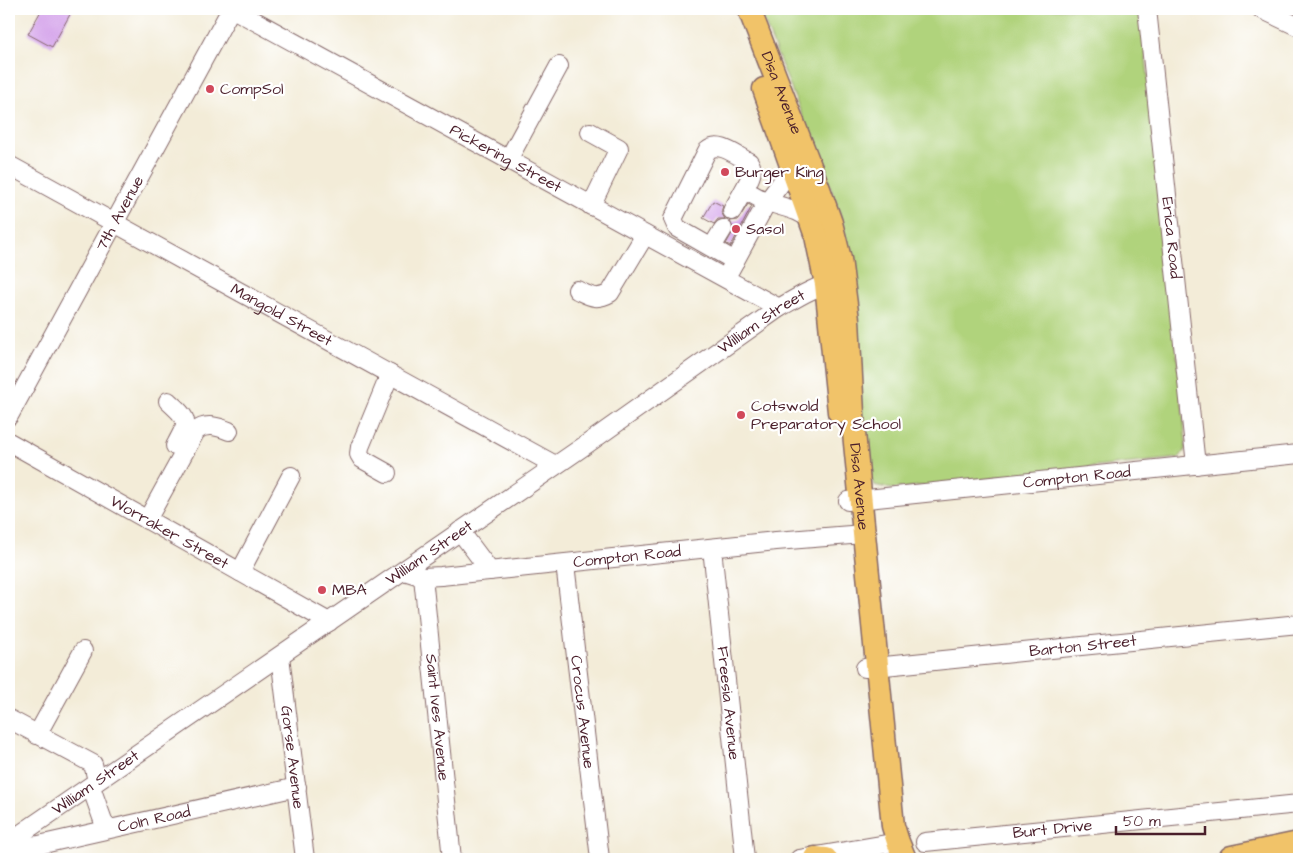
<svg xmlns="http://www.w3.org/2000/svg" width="1308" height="868" viewBox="0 0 1308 868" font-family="'Architects Daughter',sans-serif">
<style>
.green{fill:#b0d37c;stroke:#7d7954}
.building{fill:#d5a5eb}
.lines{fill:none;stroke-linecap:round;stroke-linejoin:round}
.minor-casing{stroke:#856768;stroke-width:20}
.major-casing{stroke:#856768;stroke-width:25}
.highway-casing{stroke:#856768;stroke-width:29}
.minor{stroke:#fff;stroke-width:18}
.major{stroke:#f1c369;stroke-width:22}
.highway{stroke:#f1c369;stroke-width:26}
.poi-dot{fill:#d1495b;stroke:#fff;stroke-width:2}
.labels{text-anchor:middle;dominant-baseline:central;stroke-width:4.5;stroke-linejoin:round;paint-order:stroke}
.poi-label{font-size:16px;fill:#4a1f2b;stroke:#fff;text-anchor:start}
.street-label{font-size:16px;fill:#4a1f2b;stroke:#fff}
</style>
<rect width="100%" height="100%" fill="#fff"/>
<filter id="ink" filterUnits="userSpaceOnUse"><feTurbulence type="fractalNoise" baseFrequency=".02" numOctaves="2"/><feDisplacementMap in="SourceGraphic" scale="10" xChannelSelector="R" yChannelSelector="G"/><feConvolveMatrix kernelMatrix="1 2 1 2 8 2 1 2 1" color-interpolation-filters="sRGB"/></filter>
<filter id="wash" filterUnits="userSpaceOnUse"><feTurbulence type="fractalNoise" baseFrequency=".0096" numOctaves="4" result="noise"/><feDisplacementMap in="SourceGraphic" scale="20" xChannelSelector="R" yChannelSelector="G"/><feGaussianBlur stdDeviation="1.12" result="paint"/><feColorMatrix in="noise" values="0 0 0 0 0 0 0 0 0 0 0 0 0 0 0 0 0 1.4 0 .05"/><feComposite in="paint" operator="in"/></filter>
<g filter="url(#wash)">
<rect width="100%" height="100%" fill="#f3ecd8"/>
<polygon class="green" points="759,9 1141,9 1186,443 1185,450 1179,458 892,489 874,485 866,470 850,254 841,217 828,180"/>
<g id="blocks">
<g class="building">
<polygon points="42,9 73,9 52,47 28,34"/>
<polygon points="713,201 723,206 721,212 725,219 718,219 714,224 703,218"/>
<polygon points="748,204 752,206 731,246 726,244 734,230 730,221 738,220"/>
</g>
</g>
</g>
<g filter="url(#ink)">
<use href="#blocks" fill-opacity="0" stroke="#856768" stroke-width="1"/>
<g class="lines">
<g class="minor-casing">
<g id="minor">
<path id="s1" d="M233,9L779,308"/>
<path id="s2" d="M1147,9L1196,465"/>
<polyline points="1261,9 1299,27"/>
<polyline points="590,132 619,148 591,206"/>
<polyline points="508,160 559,66"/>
<path id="s3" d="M9,165L555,465"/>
<polyline points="732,211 744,190"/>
<polyline points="712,247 723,229"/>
<path d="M735,261L677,228L673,219L707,151C719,140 737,156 749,162C756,172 748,181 744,190C751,193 758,198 766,201C781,208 798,208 810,220"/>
<polyline points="730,270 767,202 781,183 791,165"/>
<path d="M577,290C590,296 596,301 610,293L645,235"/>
<path d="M168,401C190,421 189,420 175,446"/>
<path id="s4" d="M9,416L231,9"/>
<path id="s5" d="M9,442L329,622"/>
<polyline points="387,473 362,459 359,454 360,447 390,374"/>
<path id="s6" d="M848,501L1299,454"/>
<path d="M147,520L196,431C206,422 219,427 229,431"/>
<polyline points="460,531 490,571"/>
<path id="s7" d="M712,548L745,859"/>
<path id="s8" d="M565,564L600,859"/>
<path id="s9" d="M404,571L423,577L441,576L776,541L863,534"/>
<polyline points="240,572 291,476"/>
<path id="s10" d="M423,577L452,859"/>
<path id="s11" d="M280,656L305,859"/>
<path id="s12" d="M865,668L1299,624"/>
<polyline points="9,719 93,764 97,781"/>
<polyline points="37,735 83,651"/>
<polyline points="91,787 106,829"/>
<path id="s13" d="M9,842L587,444L779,308C798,297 816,285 838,282"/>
<path id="s14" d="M925,842L1299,804"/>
<path id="s15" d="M9,847L39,845L297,787"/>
<polyline points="799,859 898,842"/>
</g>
</g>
<g class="major-casing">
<g id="major">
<path id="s16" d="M749,9L819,189L831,223L840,259L848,320L854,433L893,826L898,842L905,859"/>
<polyline points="764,89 816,236 826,284 839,412"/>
<polyline points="815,858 826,859"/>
</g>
</g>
<g class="highway-casing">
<polyline id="highway" points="1232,859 1299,845"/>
</g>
<use href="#minor" class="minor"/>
<use href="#major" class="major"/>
<use href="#highway" class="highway"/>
</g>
</g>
<g class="poi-dot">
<circle cx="210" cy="89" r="5"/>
<circle cx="725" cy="172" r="5"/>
<circle cx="736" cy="229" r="5"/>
<circle cx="741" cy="415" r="5"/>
<circle cx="322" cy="590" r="5"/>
</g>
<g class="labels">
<g class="poi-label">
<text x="220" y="89">CompSol</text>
<text x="735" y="172">Burger King</text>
<text x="746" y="229">Sasol</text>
<text x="751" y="406">Cotswold<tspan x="751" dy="18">Preparatory School</tspan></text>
<text x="332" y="590">MBA</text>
</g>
<g class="street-label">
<text stroke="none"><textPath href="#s16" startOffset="90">Disa Avenue</textPath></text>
<text stroke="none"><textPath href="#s1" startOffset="311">Pickering Street</textPath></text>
<text stroke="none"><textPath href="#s4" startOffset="231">7th Avenue</textPath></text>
<text stroke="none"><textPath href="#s2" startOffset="230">Erica Road</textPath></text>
<text stroke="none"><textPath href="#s3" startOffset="311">Mangold Street</textPath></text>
<text stroke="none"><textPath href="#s13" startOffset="915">William Street</textPath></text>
<text stroke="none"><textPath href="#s6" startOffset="230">Compton Road</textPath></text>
<text stroke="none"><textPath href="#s16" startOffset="495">Disa Avenue</textPath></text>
<text stroke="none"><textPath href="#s5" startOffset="184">Worraker Street</textPath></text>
<text stroke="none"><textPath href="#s13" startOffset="510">William Street</textPath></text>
<text stroke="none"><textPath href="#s9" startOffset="225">Compton Road</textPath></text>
<text stroke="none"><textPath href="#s12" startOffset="219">Barton Street</textPath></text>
<text stroke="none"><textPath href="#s7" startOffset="156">Freesia Avenue</textPath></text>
<text stroke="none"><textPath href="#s8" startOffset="149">Crocus Avenue</textPath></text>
<text stroke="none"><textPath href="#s10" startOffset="141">Saint Ives Avenue</textPath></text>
<text stroke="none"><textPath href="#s11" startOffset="102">Gorse Avenue</textPath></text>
<text stroke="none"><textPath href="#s13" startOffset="105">William Street</textPath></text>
<text stroke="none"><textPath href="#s15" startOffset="148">Coln Road</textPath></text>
<text stroke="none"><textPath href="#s14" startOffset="128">Burt Drive</textPath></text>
</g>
</g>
<rect width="1308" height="868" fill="none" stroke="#fff" stroke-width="30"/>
<path d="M1116 826v8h89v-8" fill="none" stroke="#4a1f2b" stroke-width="2.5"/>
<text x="1123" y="826" font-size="15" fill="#4a1f2b" stroke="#ffffff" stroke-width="4" paint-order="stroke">50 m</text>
</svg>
